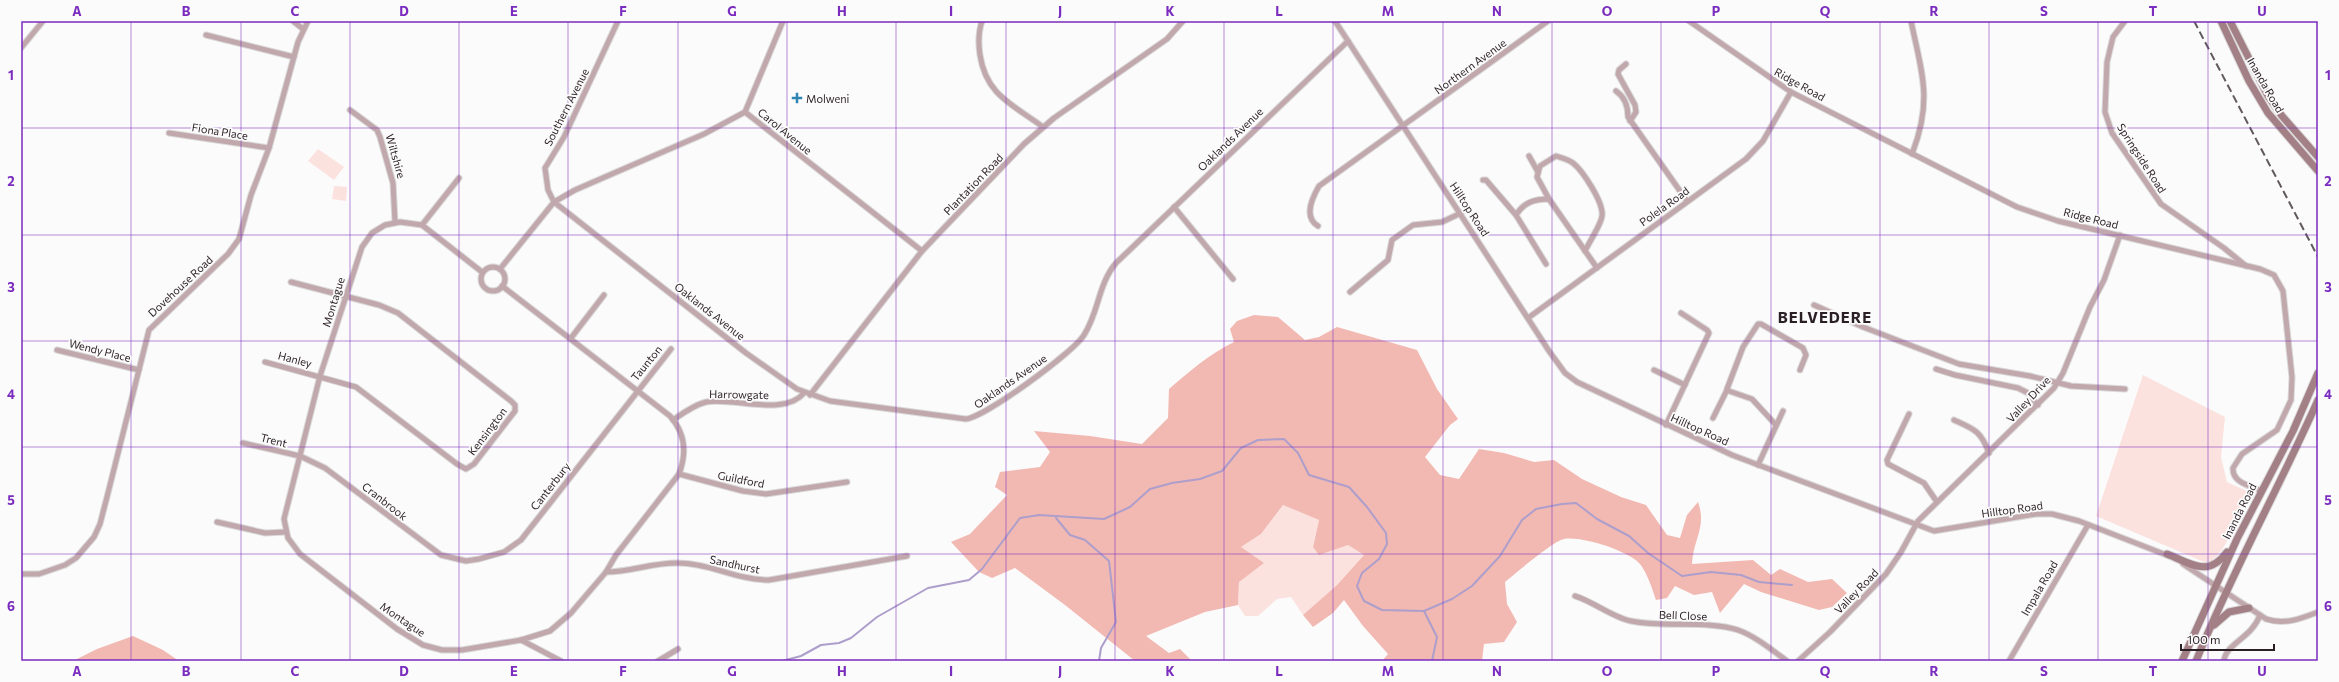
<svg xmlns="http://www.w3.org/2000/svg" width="2339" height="682" viewBox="0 0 2339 682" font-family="Commissioner,sans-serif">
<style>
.green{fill:#fbe2df}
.forest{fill:#f2b9b2}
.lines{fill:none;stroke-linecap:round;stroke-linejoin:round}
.stream{stroke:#ad9ecb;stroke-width:2}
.street-casing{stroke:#dad8d9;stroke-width:7}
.secondary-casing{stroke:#dad8d9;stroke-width:9}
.street{stroke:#c1a8ac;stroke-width:5}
.secondary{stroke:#a37f86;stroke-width:7}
.rail{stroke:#61595e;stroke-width:2;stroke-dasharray:8 4;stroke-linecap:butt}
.grid{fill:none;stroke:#7b2cbf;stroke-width:1;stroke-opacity:0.55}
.poi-dot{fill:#2e85b4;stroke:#fbfbfb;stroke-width:1.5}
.labels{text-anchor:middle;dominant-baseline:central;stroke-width:3.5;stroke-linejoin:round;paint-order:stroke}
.street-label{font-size:11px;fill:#2a1f25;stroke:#fbfbfb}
.poi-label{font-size:11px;fill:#2a1f25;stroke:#fbfbfb;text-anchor:start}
.district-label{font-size:15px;font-weight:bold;letter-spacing:1px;fill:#2a1f25;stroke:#fbfbfb}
.neatline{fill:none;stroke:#7b2cbf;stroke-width:1.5}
.grid-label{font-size:13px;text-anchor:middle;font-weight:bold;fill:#7b2cbf}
</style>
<rect width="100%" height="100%" fill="#fbfbfb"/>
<g class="green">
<polygon points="318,149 344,167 334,180 308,161"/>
<polygon points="334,186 347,187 346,201 332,199"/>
<path d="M2143,375L2225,417L2221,457L2227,482L2249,492C2236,513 2232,547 2210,561L2204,562L2096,516Z"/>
<polygon points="1283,505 1319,520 1313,546 1348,545 1364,555 1337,585 1303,615 1291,597 1277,599 1258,616 1245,616 1238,605 1241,547 1261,534"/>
</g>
<g class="forest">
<path d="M1254,315L1278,317L1305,340L1319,337L1337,327L1417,350L1437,389L1458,419L1450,425L1425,457L1440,475L1459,479L1479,449L1504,453L1534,462L1554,460L1582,479L1621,497L1646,505L1667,535L1680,538L1687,515L1698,502C1707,527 1693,540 1692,564L1753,560L1771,575L1780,569L1808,582L1832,579L1847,593L1832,607L1819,610L1761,592L1744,584L1720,613L1712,592L1694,595L1675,586L1667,598L1656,600C1653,591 1646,569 1638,562C1625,550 1582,536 1564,539C1553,541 1515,574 1505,582L1507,604L1517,622L1504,642L1484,644L1482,661H1382L1388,654L1363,626L1344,600L1333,613L1313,627L1303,615L1337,585L1364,555L1348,545L1319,555L1313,547L1319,520L1283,505L1261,534L1241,547L1264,563L1239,582L1238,605L1205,612L1146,636L1169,653L1180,649L1192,661H1135L1065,605L1015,568L992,578L979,572L951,542L970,534L1007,495L995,487L1000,472L1040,467L1050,452L1034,431L1090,436L1142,444L1168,418L1169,389C1190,371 1209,354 1234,342L1230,329L1237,321Z"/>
<polygon points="133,636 163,650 179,661 73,661 97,649"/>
</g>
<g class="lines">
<g class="stream">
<polyline points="1056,518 1070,535 1085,540 1109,561 1116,622 1101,648 1099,661"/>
<polyline points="1424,611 1437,637 1432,661"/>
<polyline points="782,661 801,656 821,645 839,643 851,638 877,617 928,588 969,580 982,569 1020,518 1039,515 1104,519 1130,507 1150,489 1172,483 1200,479 1222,471 1241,448 1258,440 1284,439 1298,453 1309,475 1349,487 1367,507 1386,533 1387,544 1379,559 1362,573 1357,586 1364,601 1382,610 1424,611 1452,599 1472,586 1500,556 1522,520 1536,509 1562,504 1576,503 1597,519 1629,536 1648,553 1682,576 1711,572 1741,575 1759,582 1792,585"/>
</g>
<g class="street-casing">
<g id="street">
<polyline points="293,21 303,29"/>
<path d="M618,21L564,137L545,168L548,190L554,202L746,353L797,389L830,401L966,419C985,417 1074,352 1084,335C1099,312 1098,284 1116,263L1348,41"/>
<path d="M982,21C978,33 978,42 980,55C986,95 1012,104 1043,127"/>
<polyline points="1335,21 1549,351 1565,373 1577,382 1732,455 1934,531 2036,514 2052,514 2079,521 2169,556"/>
<path d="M1689,21L1791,92L2017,207L2058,221L2260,269L2274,275L2283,291L2292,377L2291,400L2277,430L2242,454L2233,468C2232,483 2251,486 2262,491"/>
<path d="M1911,21C1922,74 1933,100 1912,154"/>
<polyline points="2125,21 2113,37 2107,62 2105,112 2112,133 2161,204 2224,248 2246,266"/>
<polyline points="206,35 294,57"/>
<polyline points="21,48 43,21"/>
<polyline points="1626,64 1619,70 1618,74 1635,105 1636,112 1630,121"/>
<path d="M1616,91C1625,97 1628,106 1628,117L1687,201"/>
<polyline points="350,110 377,130 380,137 393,183 395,222"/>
<polyline points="745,112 783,21"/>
<polyline points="169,133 269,148"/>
<polyline points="1529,156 1538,172"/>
<polyline points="1483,180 1486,180 1516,215"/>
<path d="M1549,199L1537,177L1540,166L1556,156C1562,158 1568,159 1573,163C1583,171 1604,203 1602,216C1601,225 1589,242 1585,251"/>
<polyline points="1174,207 1233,279"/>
<polyline points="422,225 459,178"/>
<path d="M1318,226C1303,217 1312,198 1319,186L1548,21"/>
<path d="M1546,264L1516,215C1524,202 1535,199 1549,199L1597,268"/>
<circle cx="493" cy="279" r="12"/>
<polyline points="500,269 554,202 575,190 704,134 745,112 922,251"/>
<path d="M482,272L422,225L400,222L385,225L372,233L362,247L320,376L284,519L288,538L300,554L397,629L423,645L442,650H462L521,640L550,631L571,613L606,572L616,555L679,474C687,453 686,434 670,416L502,286"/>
<polyline points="1350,292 1388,260 1392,240 1413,225 1442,222 1461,213"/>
<polyline points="1814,305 1863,327 1959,364 2030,376 2071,386 2125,389"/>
<polyline points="1528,318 1746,159 1763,141 1791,92"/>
<polyline points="571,338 604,295"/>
<polyline points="57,350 139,370"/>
<polyline points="265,362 356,387 457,464 466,469 474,464 515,411 515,405 511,401 398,313 379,305 291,282"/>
<polyline points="1936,369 1955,375 2018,388 2028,393 2038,405"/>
<polyline points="1654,370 1685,385"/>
<polyline points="810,395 922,251 1024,144 1054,118 1167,39 1183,21"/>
<polyline points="1909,414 1887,460 1888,464 1924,483 1937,502"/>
<polyline points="1713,418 1727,390"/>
<path d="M673,420C683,413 694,405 706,402C734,397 784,417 804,393"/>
<path d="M1954,420C1974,429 1981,431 1989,453"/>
<polyline points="1666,425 1709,333 1707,330 1681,313"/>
<polyline points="1776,425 1752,399 1729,391 1727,389 1743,347 1758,324 1761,324 1803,348 1806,355 1800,370"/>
<polyline points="243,443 300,456 325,468 441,555 466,561 479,559 504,552 521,540 671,349"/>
<polyline points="1758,465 1783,411"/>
<polyline points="679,474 743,491 766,494 847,482"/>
<polyline points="217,522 265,533 286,532"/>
<path d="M2183,564L2266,619C2285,625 2300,619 2318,612"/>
<path d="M606,572C631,572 654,562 679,563C709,563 737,580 769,580L907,556"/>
<polyline points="21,574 39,574 65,565 76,558 94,537 100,524 108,493 149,330 228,254 239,239 251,195 269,148 298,42 308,21"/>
<path d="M1575,596C1594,602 1614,618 1631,621C1665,628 1707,620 1738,630C1755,636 1772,650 1787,661"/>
<polyline points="521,640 561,661"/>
<polyline points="658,661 678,649"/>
<polyline points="1798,661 1830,632 1886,574 1901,552 1918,521 2054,388 2063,373 2090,307 2104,280 2120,235"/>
<polyline points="2009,661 2088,525"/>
<path d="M2224,661C2225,644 2252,638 2260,615"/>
</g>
</g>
<g class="secondary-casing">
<g id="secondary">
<polyline points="2221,21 2249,81 2268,113 2318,171"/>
<polyline points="2230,21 2268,96 2282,116 2318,157"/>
<path d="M2167,554C2192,564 2208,578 2227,552"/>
<polyline points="2214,625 2229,612 2249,608"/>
<polyline points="2182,661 2237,539 2293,431 2318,373"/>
<path d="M2196,661C2232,572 2279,488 2318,400"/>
</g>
</g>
<use href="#street" class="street"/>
<use href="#secondary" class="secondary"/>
<polyline class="rail" points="2194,21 2318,257"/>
</g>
<path class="grid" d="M131,21V661M241,21V661M350,21V661M459,21V661M568,21V661M678,21V661M787,21V661M896,21V661M1006,21V661M1115,21V661M1224,21V661M1333,21V661M1443,21V661M1552,21V661M1661,21V661M1771,21V661M1880,21V661M1989,21V661M2098,21V661M2208,21V661M21,128H2318M21,235H2318M21,341H2318M21,447H2318M21,554H2318"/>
<path class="poi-dot" d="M795 92h4v4h4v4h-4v4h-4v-4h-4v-4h4z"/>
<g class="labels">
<g class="street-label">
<text transform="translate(1470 66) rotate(-36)">Northern Avenue</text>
<text transform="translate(1800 84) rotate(29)">Ridge Road</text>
<text transform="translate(2266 85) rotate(60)">Inanda Road</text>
<text transform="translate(566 107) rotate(-63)">Southern Avenue</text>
<text transform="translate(220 131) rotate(9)">Fiona Place</text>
<text transform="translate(785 131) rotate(39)">Carol Avenue</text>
<text transform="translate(1230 139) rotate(-44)">Oaklands Avenue</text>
<text transform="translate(396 156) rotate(74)">Wiltshire</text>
<text transform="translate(2142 158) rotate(57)">Springside Road</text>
<text transform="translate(973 184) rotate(-46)">Plantation Road</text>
<text transform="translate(1664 206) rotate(-36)">Polela Road</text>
<text transform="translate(1470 209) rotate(57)">Hilltop Road</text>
<text transform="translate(2091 218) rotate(14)">Ridge Road</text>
<text transform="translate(180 286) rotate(-43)">Dovehouse Road</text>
<text transform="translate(333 302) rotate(-73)">Montague</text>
<text transform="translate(710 311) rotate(38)">Oaklands Avenue</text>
<text transform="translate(100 350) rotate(14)">Wendy Place</text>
<text transform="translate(295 359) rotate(15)">Hanley</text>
<text transform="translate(646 363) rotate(-51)">Taunton</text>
<text transform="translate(1010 381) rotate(-35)">Oaklands Avenue</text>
<text transform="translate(739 394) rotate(1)">Harrowgate</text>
<text transform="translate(2028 399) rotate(-47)">Valley Drive</text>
<text transform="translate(1700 429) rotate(24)">Hilltop Road</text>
<text transform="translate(487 431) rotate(-53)">Kensington</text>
<text transform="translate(274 440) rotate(14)">Trent</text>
<text transform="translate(741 479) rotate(11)">Guildford</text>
<text transform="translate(550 486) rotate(-52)">Canterbury</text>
<text transform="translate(385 501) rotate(38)">Cranbrook</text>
<text transform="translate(2012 509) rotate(-8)">Hilltop Road</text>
<text transform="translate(2239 511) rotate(-63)">Inanda Road</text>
<text transform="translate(735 564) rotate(12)">Sandhurst</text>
<text transform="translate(2039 588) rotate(-60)">Impala Road</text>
<text transform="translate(1856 591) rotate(-46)">Valley Road</text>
<text transform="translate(1683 615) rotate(2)">Bell Close</text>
<text transform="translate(403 619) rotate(34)">Montague</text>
</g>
<g class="poi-label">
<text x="806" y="98">Molweni</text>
</g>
<g class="district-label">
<text x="1825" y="317">BELVEDERE</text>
</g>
</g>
<rect width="2339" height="682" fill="none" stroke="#fbfbfb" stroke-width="44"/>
<path d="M2181 644v6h93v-6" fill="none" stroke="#2a1f25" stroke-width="2"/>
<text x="2187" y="644" font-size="12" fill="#2a1f25" stroke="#fbfbfb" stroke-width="3" paint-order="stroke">100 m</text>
<rect x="22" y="22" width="2295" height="638" class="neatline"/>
<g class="grid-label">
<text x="77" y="16">A</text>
<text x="186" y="16">B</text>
<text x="295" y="16">C</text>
<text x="404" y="16">D</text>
<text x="514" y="16">E</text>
<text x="623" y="16">F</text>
<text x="732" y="16">G</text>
<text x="842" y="16">H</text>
<text x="951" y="16">I</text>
<text x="1060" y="16">J</text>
<text x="1170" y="16">K</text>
<text x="1279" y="16">L</text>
<text x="1388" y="16">M</text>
<text x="1497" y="16">N</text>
<text x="1607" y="16">O</text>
<text x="1716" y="16">P</text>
<text x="1825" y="16">Q</text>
<text x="1934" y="16">R</text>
<text x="2044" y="16">S</text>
<text x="2153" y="16">T</text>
<text x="2262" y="16">U</text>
<text x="11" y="80">1</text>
<text x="2328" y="80">1</text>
<text x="11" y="186">2</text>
<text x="2328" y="186">2</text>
<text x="11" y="292">3</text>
<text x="2328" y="292">3</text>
<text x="11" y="399">4</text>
<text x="2328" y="399">4</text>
<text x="11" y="505">5</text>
<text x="2328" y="505">5</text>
<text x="11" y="611">6</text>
<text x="2328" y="611">6</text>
<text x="77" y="676">A</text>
<text x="186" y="676">B</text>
<text x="295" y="676">C</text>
<text x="404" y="676">D</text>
<text x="514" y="676">E</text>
<text x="623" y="676">F</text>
<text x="732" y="676">G</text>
<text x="842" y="676">H</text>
<text x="951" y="676">I</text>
<text x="1060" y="676">J</text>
<text x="1170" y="676">K</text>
<text x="1279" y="676">L</text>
<text x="1388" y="676">M</text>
<text x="1497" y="676">N</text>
<text x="1607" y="676">O</text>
<text x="1716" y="676">P</text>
<text x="1825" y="676">Q</text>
<text x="1934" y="676">R</text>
<text x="2044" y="676">S</text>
<text x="2153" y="676">T</text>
<text x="2262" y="676">U</text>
</g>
</svg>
